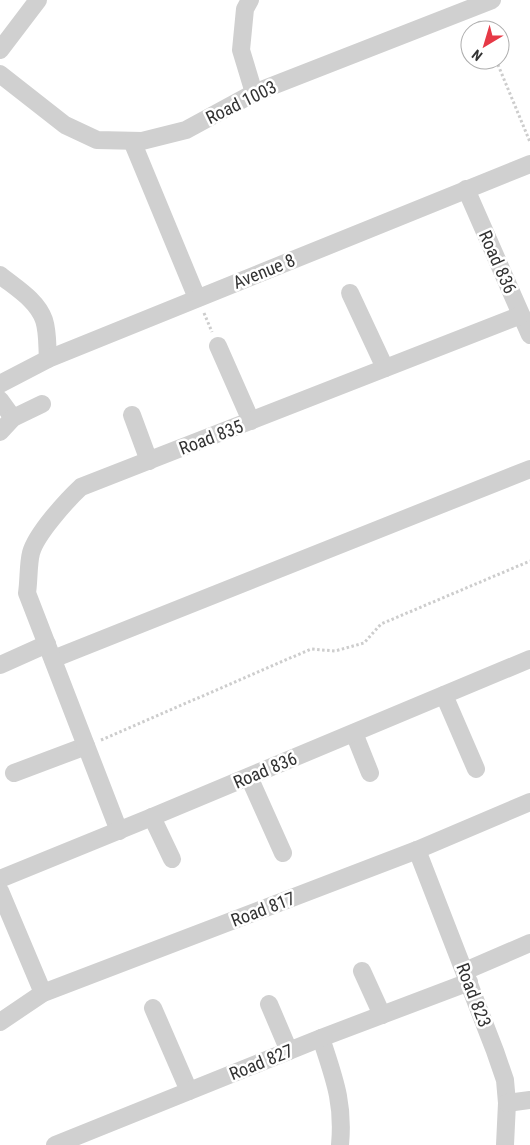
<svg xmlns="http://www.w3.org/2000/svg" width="530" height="1145" viewBox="0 0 530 1145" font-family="'Roboto Condensed',sans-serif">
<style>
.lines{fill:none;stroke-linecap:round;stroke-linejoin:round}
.path{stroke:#cdcdcd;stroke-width:3;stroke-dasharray:2.5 2.5;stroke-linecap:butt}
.minor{stroke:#d0d0d0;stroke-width:18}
.labels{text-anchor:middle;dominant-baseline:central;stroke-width:5;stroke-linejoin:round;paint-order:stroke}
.street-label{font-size:18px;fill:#333;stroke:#fff}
</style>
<rect width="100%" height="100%" fill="#fff"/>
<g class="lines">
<g class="path">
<polyline points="479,21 483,30"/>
<polyline points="496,60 530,142"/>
<polyline points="204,313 212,332"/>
<polyline points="101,740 311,649 335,651 364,643 381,624 530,561"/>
</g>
<g class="minor">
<polyline points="250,0 245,9 241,50 254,93"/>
<polyline points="0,50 38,0"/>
<polyline points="0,74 65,125 97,140 142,141 186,130 254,93 492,0"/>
<polyline points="132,141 197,298"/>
<polyline points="466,189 530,335"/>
<path d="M0,275C16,288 37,300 44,320C48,332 47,346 48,359"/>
<polyline points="350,293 385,368"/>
<polyline points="218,346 251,421"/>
<polyline points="0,384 48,359 530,164"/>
<polyline points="0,400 13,418"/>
<polyline points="132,415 149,461"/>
<polyline points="0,432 13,418 42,404"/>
<polyline points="53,659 530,469"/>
<polyline points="0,665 47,644"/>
<polyline points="444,695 476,769"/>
<polyline points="354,733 370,773"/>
<polyline points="14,773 86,746"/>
<polyline points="249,777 283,853"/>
<polyline points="152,817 172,859"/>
<path d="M119,831L27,593C29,580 28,565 31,553C36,534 67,500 81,487L521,315"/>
<polyline points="417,850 495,1051 505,1080 507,1103 505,1145"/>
<polyline points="0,879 152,817 530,659"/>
<polyline points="0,891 43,993"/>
<polyline points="362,971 382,1015"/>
<polyline points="465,971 530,943"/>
<polyline points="269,1004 289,1051"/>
<polyline points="153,1008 189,1091"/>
<polyline points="0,1022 43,993 417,850 530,802"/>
<path d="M321,1038C334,1078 344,1102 340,1145"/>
<polyline points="507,1103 530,1100"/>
<polyline points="55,1145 321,1038 469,982"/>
</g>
</g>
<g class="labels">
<g class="street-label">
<text transform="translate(241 102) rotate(-26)">Road 1003</text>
<text transform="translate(498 262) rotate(66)">Road 836</text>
<text transform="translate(264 271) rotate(-22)">Avenue 8</text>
<text transform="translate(211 437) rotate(-21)">Road 835</text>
<text transform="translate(265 770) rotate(-23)">Road 836</text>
<text transform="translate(263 909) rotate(-21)">Road 817</text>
<text transform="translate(474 995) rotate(69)">Road 823</text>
<text transform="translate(261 1062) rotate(-22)">Road 827</text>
</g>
</g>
<g transform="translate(485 45) rotate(218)"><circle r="24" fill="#ffffff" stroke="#adadad"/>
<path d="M0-4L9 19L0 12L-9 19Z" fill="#e63946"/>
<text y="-8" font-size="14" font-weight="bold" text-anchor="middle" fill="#333333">N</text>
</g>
</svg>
